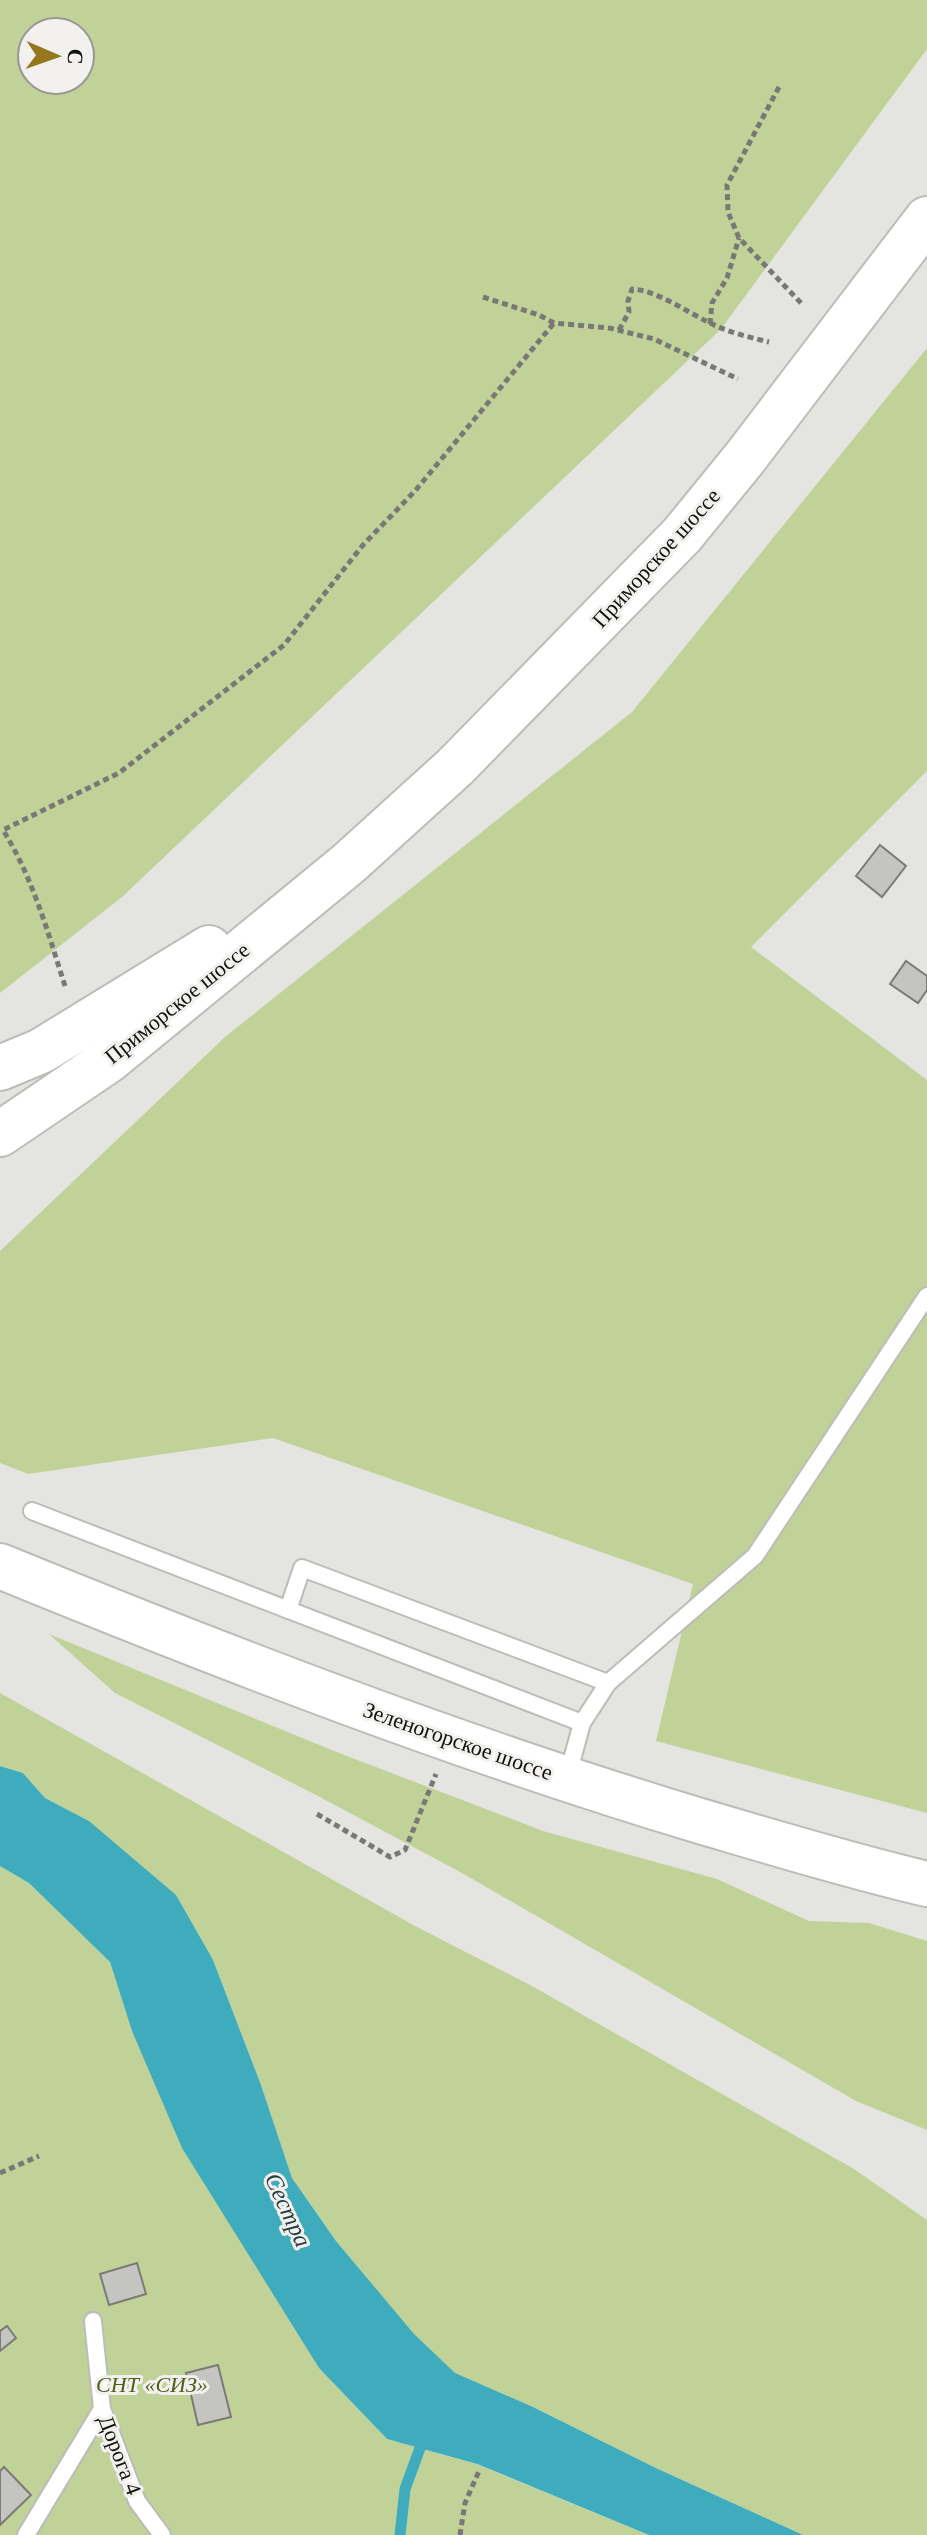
<svg xmlns="http://www.w3.org/2000/svg" width="927" height="2535" viewBox="0 0 927 2535" font-family="Georgia,serif">
<style>
.green{fill:#c1d298;fill-rule:evenodd}
.water{fill:#3eacbd}
.lines{fill:none;stroke-linecap:round;stroke-linejoin:round}
.stream{stroke:#3eacbd;stroke-width:11}
.building{fill:#c4c4c0;stroke:#7b7a77;stroke-width:2}
.lane-casing{stroke:#bcbcb8;stroke-width:20}
.primary-casing{stroke:#bcbcb8;stroke-width:48}
.highway-casing{stroke:#bcbcb8;stroke-width:48}
.path{stroke:#787876;stroke-width:5;stroke-dasharray:6 4;stroke-linecap:butt}
.lane{stroke:#fff;stroke-width:16}
.primary{stroke:#fff;stroke-width:44}
.highway{stroke:#fff;stroke-width:44}
.labels{text-anchor:middle;dominant-baseline:central;stroke-width:6;stroke-linejoin:round;paint-order:stroke}
.street-label{font-size:22px;fill:#111110;stroke:#f2f1ee}
.park-label{font-size:22px;font-style:italic;fill:#4e5d18;stroke:#f2f1ee}
.water-label{font-size:24px;font-style:italic;fill:#263e42;stroke:#f2f1ee}
</style>
<rect width="100%" height="100%" fill="#e4e4e0"/>
<g class="green">
<path d="M0,0H927V49L721,329L122,897L0,993ZM32,32H80V80H32Z"/>
<polygon points="927,348 927,771 751,947 927,1080 927,1813 656,1741 693,1584 273,1438 28,1474 0,1463 0,1251 225,1037 632,712"/>
<polygon points="49,1634 334,1751 543,1831 717,1879 809,1921 869,1923 927,1941 927,2130 856,2101 462,1873 318,1796 115,1693"/>
<polygon points="0,1693 415,1926 532,1986 854,2169 927,2220 927,2535 803,2535 658,2469 533,2407 454,2373 413,2334 336,2241 292,2178 261,2085 213,1960 89,1821 45,1798 23,1773 0,1766"/>
<polygon points="0,1866 29,1883 110,1962 132,2031 266,2281 319,2368 387,2439 476,2464 649,2535 0,2535"/>
</g>
<polygon class="water" points="0,1766 23,1773 45,1798 89,1821 176,1895 213,1960 261,2085 292,2178 336,2241 414,2334 455,2373 533,2407 658,2469 803,2535 649,2535 477,2464 387,2439 319,2368 182,2148 132,2031 110,1962 29,1883 0,1866"/>
<g class="lines">
<polyline class="stream" points="400,2535 405,2489 420,2448"/>
</g>
<g class="building">
<polygon points="880,845 906,866 882,897 856,876"/>
<polygon points="906,961 927,976 927,990 918,1003 890,984"/>
<polygon points="137,2263 146,2294 109,2305 100,2274"/>
<polygon points="7,2326 16,2338 0,2351 0,2331"/>
<polygon points="218,2365 231,2417 198,2425 186,2373"/>
<polygon points="4,2467 31,2495 0,2525 0,2471"/>
</g>
<g class="lines">
<g class="lane-casing">
<g id="lane">
<polyline points="32,1511 582,1723"/>
<polyline points="288,1610 302,1568 608,1683"/>
<polyline points="567,1778 582,1723 608,1683 755,1556 927,1296"/>
<polyline points="93,2321 102,2409 137,2501 162,2535"/>
<polyline points="26,2535 102,2409"/>
</g>
</g>
<g class="primary-casing">
<g id="primary">
<polyline points="0,1068 41,1051 209,948"/>
<polyline points="0,1134 109,1060 348,864 455,767 682,535 744,459 927,219"/>
</g>
</g>
<g class="highway-casing">
<path id="highway" d="M0,1566C230,1660 461,1749 700,1821C775,1843 850,1866 927,1884"/>
</g>
<g class="path">
<polyline points="779,87 727,185 728,212 739,238 801,303"/>
<polyline points="483,297 539,315 554,323 609,328 654,339 738,379"/>
<polyline points="710,324 712,303 727,278 739,238"/>
<path d="M619,330L629,312L628,301L632,289C655,290 686,311 708,322C727,332 748,337 769,342"/>
<path d="M65,986C48,933 33,878 3,830L119,773L284,645L363,545L415,491L554,323"/>
<polyline points="317,1814 390,1857 405,1850 436,1774"/>
<polyline points="0,2173 39,2156"/>
<polyline points="460,2535 465,2503 479,2471"/>
</g>
<use href="#lane" class="lane"/>
<use href="#primary" class="primary"/>
<use href="#highway" class="highway"/>
</g>
<g class="labels">
<g class="street-label">
<text transform="translate(656 558) rotate(-48)">Приморское шоссе</text>
<text transform="translate(177 1003) rotate(-39)">Приморское шоссе</text>
<text transform="translate(458 1741) rotate(19)">Зеленогорское шоссе</text>
<text transform="translate(120 2455) rotate(69)">Дорога 4</text>
</g>
<g class="park-label">
<text x="152" y="2384">СНТ «СИЗ»</text>
</g>
<g class="water-label">
<text transform="translate(288 2210) rotate(65)">Сестра</text>
</g>
</g>
<g transform="translate(56 56) rotate(92)"><circle r="38" fill="#f2f1ee" stroke="#989795" stroke-width="2"/>
<path d="M0-6L14 30L0 20L-14 30Z" fill="#94771e"/>
<text y="-12" font-size="22" font-weight="bold" text-anchor="middle" fill="#111110">С</text>
</g>
</svg>
